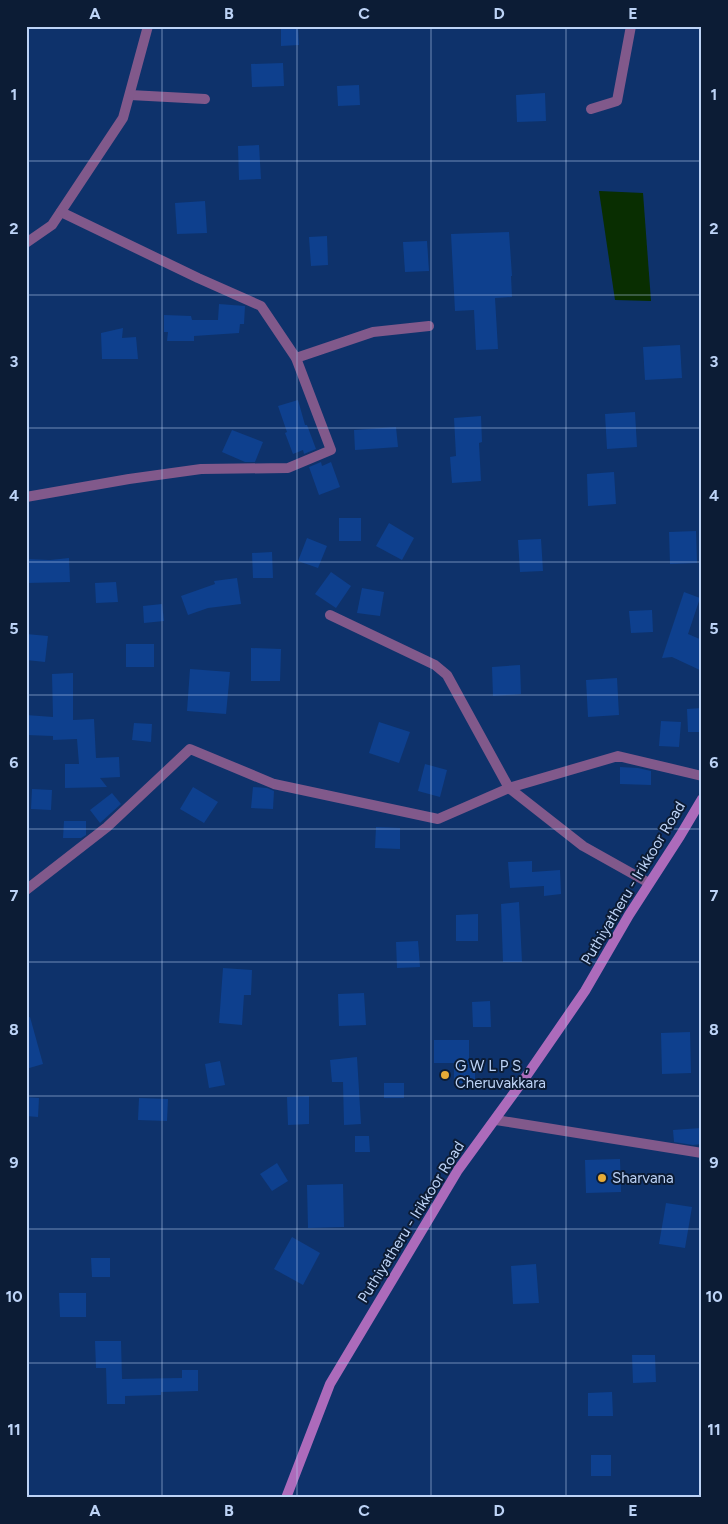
<svg xmlns="http://www.w3.org/2000/svg" width="728" height="1524" viewBox="0 0 728 1524" font-family="Figtree,sans-serif">
<style>
.water{fill:#092e01}
.building{fill:#0e408e}
.lines{fill:none;stroke-linecap:round;stroke-linejoin:round}
.minor{stroke:#81598b;stroke-width:10}
.secondary{stroke:#ac6bbb;stroke-width:10}
.grid{fill:none;stroke:#bdd3f6;stroke-width:1;stroke-opacity:0.55}
.poi-dot{fill:#e8ac37;stroke:#0c1c35;stroke-width:2}
.labels{text-anchor:middle;dominant-baseline:central;stroke-width:4;stroke-linejoin:round;paint-order:stroke}
.street-label{font-size:15px;fill:#bdd3f6;stroke:#0c1c35}
.poi-label{font-size:15px;fill:#bdd3f6;stroke:#0c1c35;text-anchor:start}
.neatline{fill:none;stroke:#bdd3f6;stroke-width:2}
.grid-label{font-size:16px;text-anchor:middle;font-weight:bold;fill:#bdd3f6}
</style>
<rect width="100%" height="100%" fill="#0e326b"/>
<polygon class="water" points="599,191 643,193 651,301 615,300"/>
<g class="building">
<polygon points="281,26 298,26 299,45 281,46"/>
<polygon points="283,63 284,86 252,87 251,64"/>
<polygon points="359,85 360,105 338,106 337,86"/>
<polygon points="545,93 546,121 517,122 516,95"/>
<polygon points="259,145 261,179 239,180 238,146"/>
<polygon points="205,201 207,233 177,234 175,203"/>
<polygon points="509,232 512,276 511,276 512,297 495,298 498,349 476,350 474,310 455,311 451,234"/>
<polygon points="327,236 328,265 311,266 309,237"/>
<polygon points="427,241 429,271 405,272 403,242"/>
<polygon points="219,304 245,306 244,324 240,324 239,333 194,336 194,341 167,341 168,332 164,332 164,315 191,316 192,320 218,320"/>
<polygon points="123,328 122,338 136,337 138,359 102,359 101,333"/>
<polygon points="680,345 682,378 645,380 643,347"/>
<polygon points="298,400 305,425 307,425 316,449 304,454 303,450 293,454 285,433 287,432 278,406"/>
<polygon points="635,412 637,447 607,449 605,414"/>
<polygon points="481,416 482,442 479,443 481,481 452,483 450,457 456,456 454,418"/>
<polygon points="396,427 398,447 355,450 354,430"/>
<polygon points="232,430 263,442 255,462 245,462 222,452"/>
<polygon points="321,462 322,466 331,462 340,487 319,495 309,467"/>
<polygon points="614,472 616,504 588,506 587,474"/>
<rect x="339" y="518" width="22" height="23"/>
<polygon points="389,523 414,538 402,560 376,546"/>
<polygon points="696,531 697,563 670,564 669,532"/>
<polygon points="307,538 327,546 318,568 298,561"/>
<polygon points="541,539 543,571 520,572 518,540"/>
<polygon points="272,552 273,578 253,578 252,553"/>
<polygon points="69,558 70,582 26,583 26,559 50,560"/>
<polygon points="331,572 351,586 336,608 315,594"/>
<polygon points="237,578 241,604 208,608 188,615 181,596 215,584 214,581"/>
<polygon points="116,582 118,602 96,603 95,583"/>
<polygon points="362,588 384,592 380,616 357,613"/>
<polygon points="684,592 700,598 688,634 702,640 702,671 672,657 662,658"/>
<polygon points="162,604 164,621 144,623 143,606"/>
<polygon points="652,610 653,632 631,633 629,611"/>
<polygon points="26,634 48,636 45,662 26,660"/>
<rect x="126" y="644" width="28" height="23"/>
<polygon points="251,648 281,649 280,681 251,681"/>
<polygon points="520,665 521,694 493,696 492,667"/>
<polygon points="190,669 230,672 226,714 187,711"/>
<polygon points="73,673 73,720 94,719 96,758 119,757 120,777 100,778 107,787 65,788 65,764 79,764 77,739 53,740 53,736 26,735 26,715 53,717 52,674"/>
<polygon points="617,678 619,715 588,717 586,680"/>
<polygon points="702,708 702,732 688,732 687,709"/>
<polygon points="661,721 681,722 679,747 659,746"/>
<polygon points="379,722 410,732 399,763 369,753"/>
<polygon points="134,723 152,724 151,742 132,740"/>
<polygon points="425,764 447,770 440,797 418,791"/>
<polygon points="620,767 638,768 651,771 651,785 620,784"/>
<polygon points="193,787 218,802 204,823 180,809"/>
<polygon points="253,787 267,788 274,791 273,809 251,808"/>
<polygon points="32,789 52,790 51,810 31,809"/>
<polygon points="112,793 121,804 100,823 90,810"/>
<polygon points="64,821 86,821 86,835 81,838 63,838"/>
<polygon points="376,827 400,828 400,849 375,848"/>
<polygon points="532,861 532,872 560,870 561,894 544,896 544,886 510,888 508,862"/>
<polygon points="519,902 522,962 503,962 501,904"/>
<polygon points="478,914 478,941 456,941 456,915"/>
<polygon points="418,941 420,967 397,968 396,942"/>
<polygon points="223,968 252,970 251,995 244,995 242,1025 219,1023"/>
<polygon points="364,993 366,1025 339,1026 338,994"/>
<polygon points="490,1001 491,1027 473,1027 472,1002"/>
<polygon points="30,1017 43,1064 26,1069 26,1018"/>
<polygon points="690,1032 691,1073 662,1074 661,1033"/>
<polygon points="434,1040 469,1040 469,1068 475,1068 475,1083 454,1083 454,1063 434,1063"/>
<polygon points="357,1057 361,1124 344,1125 343,1082 332,1082 330,1060"/>
<polygon points="220,1061 225,1085 209,1088 205,1064"/>
<rect x="384" y="1083" width="20" height="15"/>
<polygon points="309,1096 309,1124 288,1125 287,1097"/>
<polygon points="26,1097 39,1098 38,1117 26,1116"/>
<polygon points="139,1098 168,1099 167,1121 138,1120"/>
<polygon points="701,1128 702,1144 693,1145 674,1142 673,1130"/>
<polygon points="355,1136 369,1136 370,1152 355,1152"/>
<polygon points="620,1159 621,1192 586,1193 585,1160"/>
<polygon points="277,1163 288,1181 272,1191 260,1174"/>
<polygon points="343,1184 344,1227 308,1228 307,1185"/>
<polygon points="666,1203 692,1207 685,1248 659,1244"/>
<polygon points="292,1237 320,1253 303,1285 274,1269"/>
<polygon points="91,1258 110,1258 110,1277 92,1277"/>
<polygon points="536,1264 539,1303 513,1304 511,1266"/>
<polygon points="59,1293 86,1293 86,1317 60,1317"/>
<polygon points="95,1341 121,1341 122,1379 182,1378 182,1370 198,1370 198,1391 161,1392 161,1395 125,1396 125,1404 107,1404 106,1368 96,1368"/>
<polygon points="632,1355 655,1355 656,1382 633,1383"/>
<polygon points="612,1392 613,1416 588,1416 588,1393"/>
<rect x="591" y="1455" width="20" height="21"/>
</g>
<g class="lines">
<g class="minor">
<polyline points="130,95 205,99"/>
<polyline points="591,109 617,101 631,26"/>
<polyline points="26,243 52,225 123,118 148,26"/>
<polyline points="296,358 373,332 429,326"/>
<polyline points="26,497 129,479 201,469 288,468 331,450 296,358 261,306 198,278 61,212"/>
<polyline points="330,615 435,665 447,675 509,788 583,846 649,883"/>
<polyline points="26,890 107,827 190,749 274,784 438,819 509,788 618,756 702,776"/>
<polyline points="496,1120 702,1153"/>
</g>
<polyline class="secondary" points="286,1498 330,1384 458,1170 525,1078 585,991 629,915 680,836 702,799"/>
</g>
<path class="grid" d="M162,26V1498M297,26V1498M431,26V1498M566,26V1498M26,161H702M26,295H702M26,428H702M26,562H702M26,695H702M26,829H702M26,962H702M26,1096H702M26,1229H702M26,1363H702"/>
<g class="poi-dot">
<circle cx="445" cy="1075" r="5"/>
<circle cx="602" cy="1178" r="5"/>
</g>
<g class="labels">
<g class="street-label">
<text transform="translate(633 883) rotate(-59)">Puthiyatheru - Irikkoor Road</text>
<text transform="translate(411 1222) rotate(-58)">Puthiyatheru - Irikkoor Road</text>
</g>
<g class="poi-label">
<text x="455" y="1066">G W L P S ,<tspan x="455" dy="17">Cheruvakkara</tspan></text>
<text x="612" y="1178">Sharvana</text>
</g>
</g>
<rect width="728" height="1524" fill="none" stroke="#0c1c35" stroke-width="55"/>
<rect x="28" y="28" width="672" height="1468" class="neatline"/>
<g class="grid-label">
<text x="95" y="19">A</text>
<text x="229" y="19">B</text>
<text x="364" y="19">C</text>
<text x="499" y="19">D</text>
<text x="633" y="19">E</text>
<text x="14" y="100">1</text>
<text x="714" y="100">1</text>
<text x="14" y="234">2</text>
<text x="714" y="234">2</text>
<text x="14" y="367">3</text>
<text x="714" y="367">3</text>
<text x="14" y="501">4</text>
<text x="714" y="501">4</text>
<text x="14" y="634">5</text>
<text x="714" y="634">5</text>
<text x="14" y="768">6</text>
<text x="714" y="768">6</text>
<text x="14" y="901">7</text>
<text x="714" y="901">7</text>
<text x="14" y="1035">8</text>
<text x="714" y="1035">8</text>
<text x="14" y="1168">9</text>
<text x="714" y="1168">9</text>
<text x="14" y="1302">10</text>
<text x="714" y="1302">10</text>
<text x="14" y="1435">11</text>
<text x="714" y="1435">11</text>
<text x="95" y="1516">A</text>
<text x="229" y="1516">B</text>
<text x="364" y="1516">C</text>
<text x="499" y="1516">D</text>
<text x="633" y="1516">E</text>
</g>
</svg>
